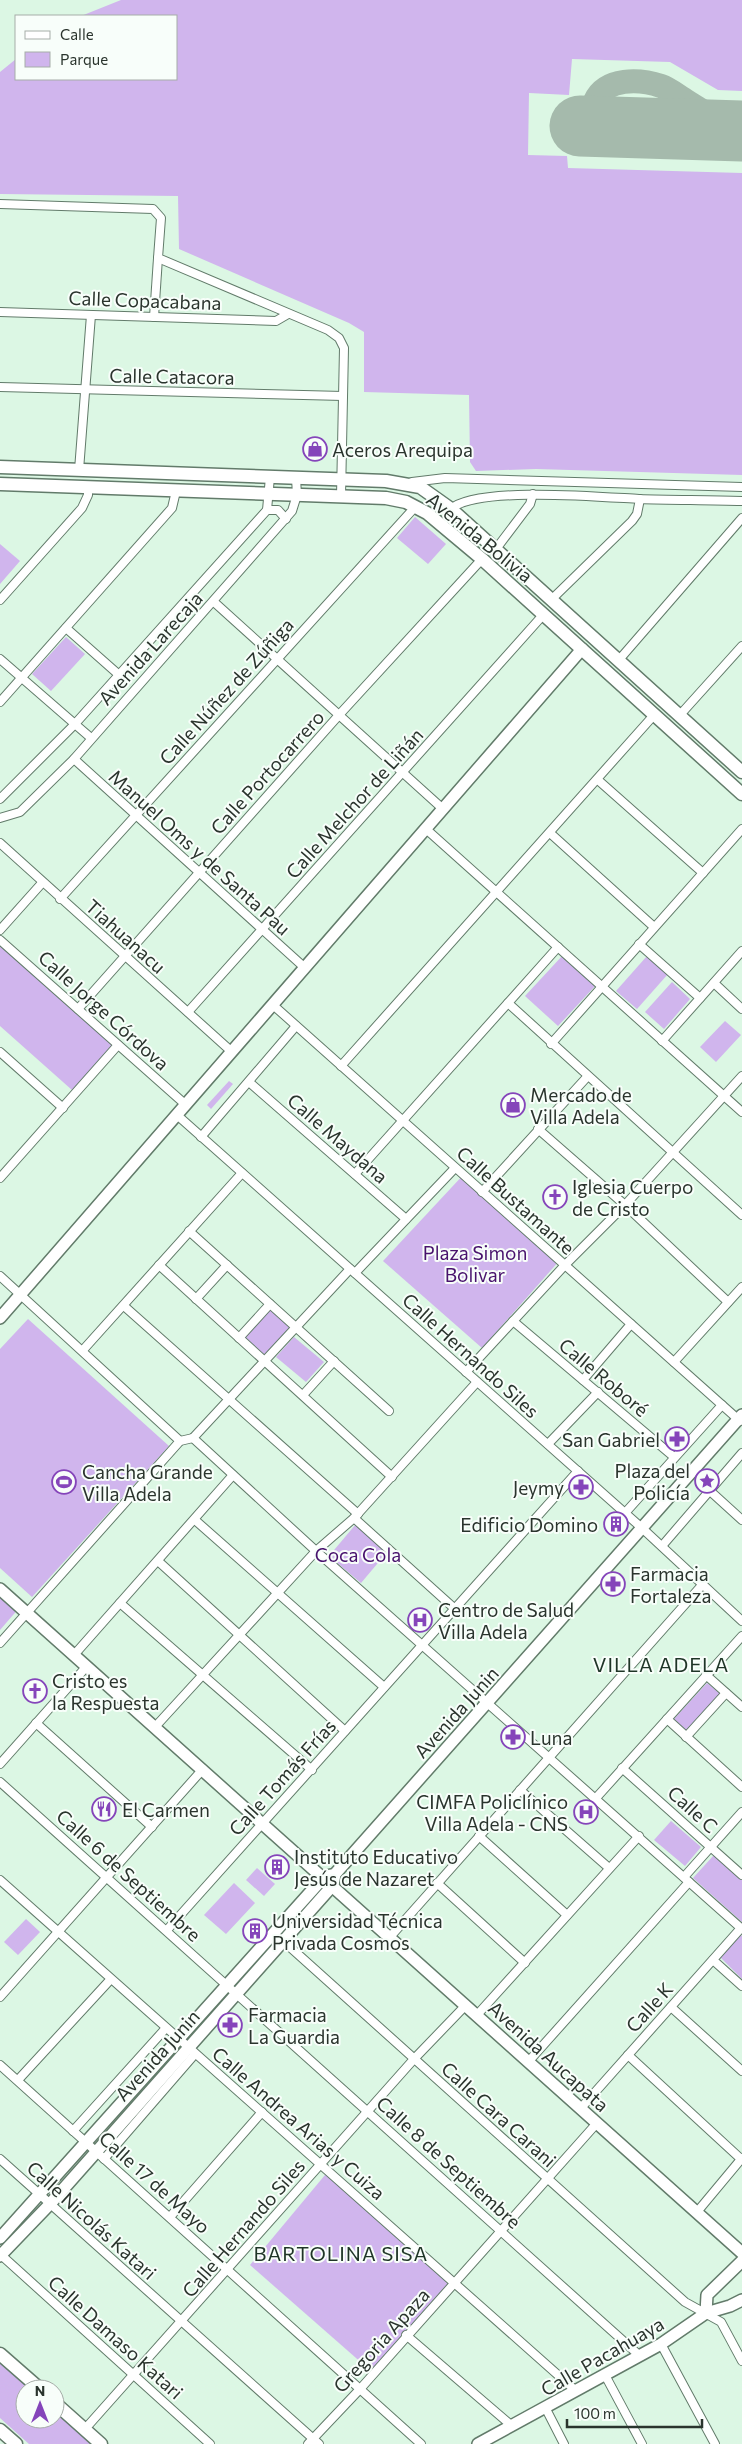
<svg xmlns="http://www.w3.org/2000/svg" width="742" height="2444" viewBox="0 0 742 2444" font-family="Commissioner,sans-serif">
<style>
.green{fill:#d0b5ed}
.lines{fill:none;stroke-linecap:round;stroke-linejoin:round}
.taxiway{stroke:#a5baac;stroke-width:24}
.runway{stroke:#a5baac;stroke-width:61}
.street-casing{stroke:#627b6a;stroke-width:10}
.secondary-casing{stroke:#627b6a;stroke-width:14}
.primary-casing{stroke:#627b6a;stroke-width:15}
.street{stroke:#fff;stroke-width:8}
.secondary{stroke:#fff;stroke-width:11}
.primary{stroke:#fff;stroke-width:12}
.labels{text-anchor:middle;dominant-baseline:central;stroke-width:4;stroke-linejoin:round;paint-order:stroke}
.street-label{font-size:19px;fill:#2a342d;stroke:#f8fefa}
.poi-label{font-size:19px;fill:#2a342d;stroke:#f8fefa;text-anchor:start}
.park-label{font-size:19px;fill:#48126d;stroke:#f8fefa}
.neighbourhood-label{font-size:20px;letter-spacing:1px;fill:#1f3527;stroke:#f8fefa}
</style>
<rect width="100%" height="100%" fill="#dcf7e4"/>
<g class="green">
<polygon points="121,0 742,0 742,91 718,90 670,62 572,59 569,95 529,93 528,155 567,156 568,168 742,173 742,475 536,469 476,471 470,462 469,395 364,392 364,332 349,323 179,249 178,196 0,194 0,72 16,59 16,79 176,79 176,16 81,16"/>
<polygon points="415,517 446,544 428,564 397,538"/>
<polygon points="0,544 20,561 0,584"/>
<polygon points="66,637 85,654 51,691 32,674"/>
<polygon points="5,939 118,1040 72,1090 0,1026 0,945"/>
<polygon points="563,955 597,984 558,1026 525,996"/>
<polygon points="647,956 668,974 637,1009 616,991"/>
<polygon points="672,982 690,999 664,1029 645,1012"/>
<polygon points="725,1021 741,1035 716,1062 700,1047"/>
<polygon points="229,1081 233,1084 211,1109 207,1105"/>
<polygon points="465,1173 560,1260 482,1348 383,1261"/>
<polygon points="270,1306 293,1327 264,1358 241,1338"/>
<polygon points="28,1319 169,1446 32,1597 0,1568 0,1349"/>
<polygon points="294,1337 324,1362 306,1382 276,1357"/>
<polygon points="356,1524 388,1551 361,1583 329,1556"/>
<polygon points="0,1591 20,1607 0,1630"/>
<polygon points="707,1683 721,1694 686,1733 673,1720"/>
<polygon points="671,1821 701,1847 685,1866 654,1840"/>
<polygon points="714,1855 742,1880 742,1922 693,1878"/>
<polygon points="257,1868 275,1884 264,1896 246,1880"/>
<polygon points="234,1883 255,1903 226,1934 204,1915"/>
<polygon points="26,1919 40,1932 18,1955 4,1942"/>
<polygon points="737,1932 742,1936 742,1979 719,1956"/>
<polygon points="330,2169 458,2280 372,2372 250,2265"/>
<polygon points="0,2361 32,2389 25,2389 25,2419 55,2419 55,2410 93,2444 29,2444 0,2418"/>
</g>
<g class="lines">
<path class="taxiway" d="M598,127C592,119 591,110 595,101C606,77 640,79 661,86C670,89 679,97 688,102C705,113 723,123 742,131"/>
<polyline class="runway" points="580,126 742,131"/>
<g class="street-casing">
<g id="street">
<polyline points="0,204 153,209 161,218 158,258 328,330 339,338 344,348 341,496"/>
<polyline points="0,312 276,321 288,314"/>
<polyline points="154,317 158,258"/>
<polyline points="0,387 343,396"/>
<polyline points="79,470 91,315"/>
<polyline points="412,482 445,478 742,487"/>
<path d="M451,509C476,486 602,497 639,499C673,500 708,500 742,501"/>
<polyline points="267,510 278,510 286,519"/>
<polyline points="496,549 530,504 533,494"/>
<polyline points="552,599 632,521 637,514 640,499"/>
<polyline points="0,600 82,508 88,495 88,487"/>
<polyline points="214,602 443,809"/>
<polyline points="66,628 118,674"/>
<polyline points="0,659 91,738"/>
<polyline points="618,661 742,518"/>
<polyline points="0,702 172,508 176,491"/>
<polyline points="679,716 742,646"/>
<polyline points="74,759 305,968"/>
<polyline points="598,780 703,873"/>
<polyline points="0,799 74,725 267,510 270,477"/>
<polyline points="0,818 20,812 74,759 292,511 297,495 296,478"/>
<polyline points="426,829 742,1112"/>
<polyline points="550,833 654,927"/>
<polyline points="0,843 232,1052"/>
<polyline points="60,899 416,506"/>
<polyline points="0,930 42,883"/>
<polyline points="0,940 186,1105"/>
<polyline points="639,944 700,998"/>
<polyline points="714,983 742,1009"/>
<polyline points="508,1003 742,1215"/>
<polyline points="273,1005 740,1421"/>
<polyline points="78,1009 339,715 482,559"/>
<polyline points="188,1012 543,615"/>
<polyline points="662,1041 742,951"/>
<polyline points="551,1044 742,829"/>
<polyline points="0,1052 63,1108"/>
<polyline points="341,1066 654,715"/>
<polyline points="249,1082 406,1219"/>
<polyline points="177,1115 643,1529 742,1621"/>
<polyline points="538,1129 625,1205 728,1302"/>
<polyline points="201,1137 296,1026"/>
<polyline points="355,1174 558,947"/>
<polyline points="0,1178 118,1045"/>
<polyline points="482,1192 587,1077"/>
<polyline points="189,1231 389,1411"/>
<polyline points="159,1265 392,1477"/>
<polyline points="355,1273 455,1168"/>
<polyline points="0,1276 180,1441"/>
<polyline points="196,1299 227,1265"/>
<polyline points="124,1306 358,1514"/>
<polyline points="513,1321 674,1457"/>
<polyline points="239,1338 270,1304"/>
<polyline points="83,1350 242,1173"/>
<polyline points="674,1362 742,1287"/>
<polyline points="466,1372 565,1265 625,1205 742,1076"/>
<polyline points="583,1380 631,1324"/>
<polyline points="303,1395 334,1361"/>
<polyline points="193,1438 316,1551 742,1929"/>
<polyline points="193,1438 350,1269"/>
<polyline points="548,1444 598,1392"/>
<polyline points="709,1490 742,1520"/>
<polyline points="625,1513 722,1405"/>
<polyline points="354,1518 455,1609"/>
<polyline points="195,1520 384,1687"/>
<polyline points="662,1546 742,1453"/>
<polyline points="158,1561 345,1731"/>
<polyline points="120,1603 312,1770"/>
<polyline points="0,1643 180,1441 193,1438"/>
<polyline points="74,1655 233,1475"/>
<polyline points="706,1675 742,1707"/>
<polyline points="667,1719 742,1787"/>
<polyline points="36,1723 152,1827"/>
<polyline points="155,1727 316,1551 354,1518 477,1382"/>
<polyline points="686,1737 726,1693"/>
<polyline points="0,1764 87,1666"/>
<polyline points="622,1768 742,1875"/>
<polyline points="0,1782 640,2356"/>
<polyline points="520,1790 609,1868"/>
<polyline points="596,1798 742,1636"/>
<polyline points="479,1836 567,1915"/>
<polyline points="684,1877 742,1812"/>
<polyline points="0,1880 576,2391"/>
<polyline points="437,1883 525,1963"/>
<polyline points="167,1930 578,1471"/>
<polyline points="390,1937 703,1584"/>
<polyline points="281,1939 685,2302 721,2322 742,2361"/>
<polyline points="713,1960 742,1986"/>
<polyline points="0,1997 203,1769"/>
<polyline points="671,2007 742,2071"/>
<polyline points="477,2015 639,1836"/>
<polyline points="628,2055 741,2159"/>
<polyline points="529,2061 689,1882"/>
<polyline points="0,2065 421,2444"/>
<polyline points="18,2080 110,1980"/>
<polyline points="581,2108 741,1928"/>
<polyline points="73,2131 166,2028"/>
<polyline points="0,2159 319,2444"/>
<polyline points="104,2159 195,2054"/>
<polyline points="697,2212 742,2158"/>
<polyline points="170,2217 262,2112"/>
<polyline points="0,2254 210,2444"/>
<polyline points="406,2335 512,2426"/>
<polyline points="661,2344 715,2444"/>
<polyline points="605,2375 642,2444"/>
<polyline points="546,2409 564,2444"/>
<polyline points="85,2429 414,2059 466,2005"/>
<polyline points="308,2444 361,2388 597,2123"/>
</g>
</g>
<g class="secondary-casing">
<g id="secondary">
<polyline points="0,1318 582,649"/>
<polyline points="0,1589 742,2253"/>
<polyline points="0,2238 324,1877 331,1875"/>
<polyline points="0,2256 50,2204 333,1885 335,1874 742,1415"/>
<polyline points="706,2313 707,2295 742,2261"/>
<polyline points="478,2444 661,2344 706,2313 730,2306 742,2300"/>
</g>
</g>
<g class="primary-casing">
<g id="primary">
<polyline points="0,467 386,481 420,487 451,509 742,772"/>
<polyline points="0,484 386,498 406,502 427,513 482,559 742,794"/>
<polyline points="0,2354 40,2389"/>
<polyline points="55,2403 101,2444"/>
<polyline points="0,2430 16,2444"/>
</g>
</g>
<use href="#street" class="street"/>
<use href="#secondary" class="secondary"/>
<use href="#primary" class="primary"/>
</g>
<defs>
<g id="shop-ring" transform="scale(1.25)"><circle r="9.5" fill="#f8fefa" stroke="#8545ba" stroke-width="1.5"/><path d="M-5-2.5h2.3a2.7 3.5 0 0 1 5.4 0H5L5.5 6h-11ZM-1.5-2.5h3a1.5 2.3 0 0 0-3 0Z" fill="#8545ba"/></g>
<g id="church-ring" transform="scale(1.25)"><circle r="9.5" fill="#f8fefa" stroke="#8545ba" stroke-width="1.5"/><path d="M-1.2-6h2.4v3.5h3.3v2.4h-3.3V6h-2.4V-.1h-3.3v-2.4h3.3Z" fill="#8545ba"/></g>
<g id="pharmacy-ring" transform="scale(1.25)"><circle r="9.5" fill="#f8fefa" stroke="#8545ba" stroke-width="1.5"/><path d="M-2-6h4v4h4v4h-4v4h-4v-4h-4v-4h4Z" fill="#8545ba"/></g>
<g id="sight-ring" transform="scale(1.25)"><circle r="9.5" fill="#f8fefa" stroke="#8545ba" stroke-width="1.5"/><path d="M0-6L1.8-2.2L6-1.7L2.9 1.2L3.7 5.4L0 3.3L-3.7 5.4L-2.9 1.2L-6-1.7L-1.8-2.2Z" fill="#8545ba"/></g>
<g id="stadium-ring" transform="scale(1.25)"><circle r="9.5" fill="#f8fefa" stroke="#8545ba" stroke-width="1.5"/><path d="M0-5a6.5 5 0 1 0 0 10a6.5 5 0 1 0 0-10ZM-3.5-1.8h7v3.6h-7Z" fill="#8545ba"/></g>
<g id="building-ring" transform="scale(1.25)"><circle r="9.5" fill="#f8fefa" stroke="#8545ba" stroke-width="1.5"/><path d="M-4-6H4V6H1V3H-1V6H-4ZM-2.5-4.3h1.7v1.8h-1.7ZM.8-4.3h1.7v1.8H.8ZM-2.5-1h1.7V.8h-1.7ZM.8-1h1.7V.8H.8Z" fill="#8545ba"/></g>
<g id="hospital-ring" transform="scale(1.25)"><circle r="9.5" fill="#f8fefa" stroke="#8545ba" stroke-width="1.5"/><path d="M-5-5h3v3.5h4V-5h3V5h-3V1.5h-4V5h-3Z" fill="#8545ba"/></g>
<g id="restaurant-ring" transform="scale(1.25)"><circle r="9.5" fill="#f8fefa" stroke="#8545ba" stroke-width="1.5"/><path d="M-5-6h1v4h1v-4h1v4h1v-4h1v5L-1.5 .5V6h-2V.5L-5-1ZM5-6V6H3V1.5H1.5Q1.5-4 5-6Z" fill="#8545ba"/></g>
</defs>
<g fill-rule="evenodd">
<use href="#shop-ring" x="315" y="449"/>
<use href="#shop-ring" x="513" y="1105"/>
<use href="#church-ring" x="555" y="1197"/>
<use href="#pharmacy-ring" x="677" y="1439"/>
<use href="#sight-ring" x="707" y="1481"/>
<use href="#stadium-ring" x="64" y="1482"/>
<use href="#pharmacy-ring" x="581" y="1487"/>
<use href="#building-ring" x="616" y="1524"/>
<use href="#pharmacy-ring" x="613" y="1584"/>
<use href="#hospital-ring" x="420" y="1620"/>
<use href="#church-ring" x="35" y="1691"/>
<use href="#pharmacy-ring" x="513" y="1737"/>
<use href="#restaurant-ring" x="104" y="1809"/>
<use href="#hospital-ring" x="586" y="1812"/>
<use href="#building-ring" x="277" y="1867"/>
<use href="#building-ring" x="255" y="1931"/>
<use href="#pharmacy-ring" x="230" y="2025"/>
</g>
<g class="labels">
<g class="street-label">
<text transform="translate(145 300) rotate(2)">Calle Copacabana</text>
<text transform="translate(172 376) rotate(1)">Calle Catacora</text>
<text transform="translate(480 537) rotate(39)">Avenida Bolivia</text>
<text transform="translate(150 648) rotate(-48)">Avenida Larecaja</text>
<text transform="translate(226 691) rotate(-48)">Calle Núñez de Zúñiga</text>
<text transform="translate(267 772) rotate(-48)">Calle Portocarrero</text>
<text transform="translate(354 803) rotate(-48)">Calle Melchor de Liñán</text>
<text transform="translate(200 852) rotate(42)">Manuel Oms y de Santa Pau</text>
<text transform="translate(126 936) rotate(42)">Tiahuanacu</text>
<text transform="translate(104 1010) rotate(42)">Calle Jorge Córdova</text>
<text transform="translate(338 1138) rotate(41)">Calle Maydana</text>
<text transform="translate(516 1200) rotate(42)">Calle Bustamante</text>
<text transform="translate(471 1355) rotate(42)">Calle Hernando Siles</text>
<text transform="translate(604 1377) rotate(40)">Calle Roboré</text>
<text transform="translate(456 1712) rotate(-48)">Avenida Junin</text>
<text transform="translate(282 1777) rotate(-48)">Calle Tomás Frías</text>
<text transform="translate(693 1809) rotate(42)">Calle C</text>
<text transform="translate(129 1875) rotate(42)">Calle 6 de Septiembre</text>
<text transform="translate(649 2007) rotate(-48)">Calle K</text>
<text transform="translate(157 2055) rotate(-48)">Avenida Junin</text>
<text transform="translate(549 2056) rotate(42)">Avenida Aucapata</text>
<text transform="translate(499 2114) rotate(42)">Calle Cara Carani</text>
<text transform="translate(299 2123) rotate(41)">Calle Andrea Arias y Cuiza</text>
<text transform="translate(449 2162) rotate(42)">Calle 8 de Septiembre</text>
<text transform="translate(155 2182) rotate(42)">Calle 17 de Mayo</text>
<text transform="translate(92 2220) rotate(42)">Calle Nicolás Katari</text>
<text transform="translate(243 2228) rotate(-49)">Calle Hernando Siles</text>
<text transform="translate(116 2337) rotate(42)">Calle Damaso Katari</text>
<text transform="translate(381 2340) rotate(-48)">Gregoria Apaza</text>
<text transform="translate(602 2356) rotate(-30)">Calle Pacahuaya</text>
</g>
<g class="poi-label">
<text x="332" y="449">Aceros Arequipa</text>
<text x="530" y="1094">Mercado de<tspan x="530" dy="22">Villa Adela</tspan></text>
<text x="572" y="1186">Iglesia Cuerpo<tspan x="572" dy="22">de Cristo</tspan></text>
<text x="660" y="1439" text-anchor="end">San Gabriel</text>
<text x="690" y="1470" text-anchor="end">Plaza del<tspan x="690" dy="22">Policía</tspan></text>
<text x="82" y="1471">Cancha Grande<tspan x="82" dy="22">Villa Adela</tspan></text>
<text x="564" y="1487" text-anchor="end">Jeymy</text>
<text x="598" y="1524" text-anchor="end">Edificio Domino</text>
<text x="630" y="1573">Farmacia<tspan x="630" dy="22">Fortaleza</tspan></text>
<text x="438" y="1609">Centro de Salud<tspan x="438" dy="22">Villa Adela</tspan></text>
<text x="52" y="1680">Cristo es<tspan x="52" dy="22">la Respuesta</tspan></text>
<text x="530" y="1737">Luna</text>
<text x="568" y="1801" text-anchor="end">CIMFA Policlínico<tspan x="568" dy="22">Villa Adela - CNS</tspan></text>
<text x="122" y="1809">El Carmen</text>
<text x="294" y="1856">Instituto Educativo<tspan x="294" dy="22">Jesús de Nazaret</tspan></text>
<text x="272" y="1920">Universidad Técnica<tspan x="272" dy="22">Privada Cosmos</tspan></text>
<text x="248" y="2014">Farmacia<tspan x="248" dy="22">La Guardia</tspan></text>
</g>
<g class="park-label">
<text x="475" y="1252">Plaza Simon<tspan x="475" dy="22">Bolivar</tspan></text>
<text x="358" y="1554">Coca Cola</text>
</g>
<g class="neighbourhood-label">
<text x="661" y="1664">VILLA ADELA</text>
<text x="341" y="2253">BARTOLINA SISA</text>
</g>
</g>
<rect x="15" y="15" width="162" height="65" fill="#f8fefa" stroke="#a6ada8"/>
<rect x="25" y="31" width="25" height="8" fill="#ffffff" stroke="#a6ada8"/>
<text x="60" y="40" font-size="15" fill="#2a342d">Calle</text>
<rect x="25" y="52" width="25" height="15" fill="#d0b5ed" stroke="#a6ada8"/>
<text x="60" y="65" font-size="15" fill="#2a342d">Parque</text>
<g transform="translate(40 2404)"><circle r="24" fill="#f8fefa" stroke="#a6ada8"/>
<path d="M0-4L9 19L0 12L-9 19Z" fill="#8545ba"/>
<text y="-8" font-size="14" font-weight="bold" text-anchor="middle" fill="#2a342d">N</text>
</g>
<path d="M567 2419v8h135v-8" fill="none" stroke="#2a342d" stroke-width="2.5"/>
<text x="574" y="2419" font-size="15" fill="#2a342d" stroke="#f8fefa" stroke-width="4" paint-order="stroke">100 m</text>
</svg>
